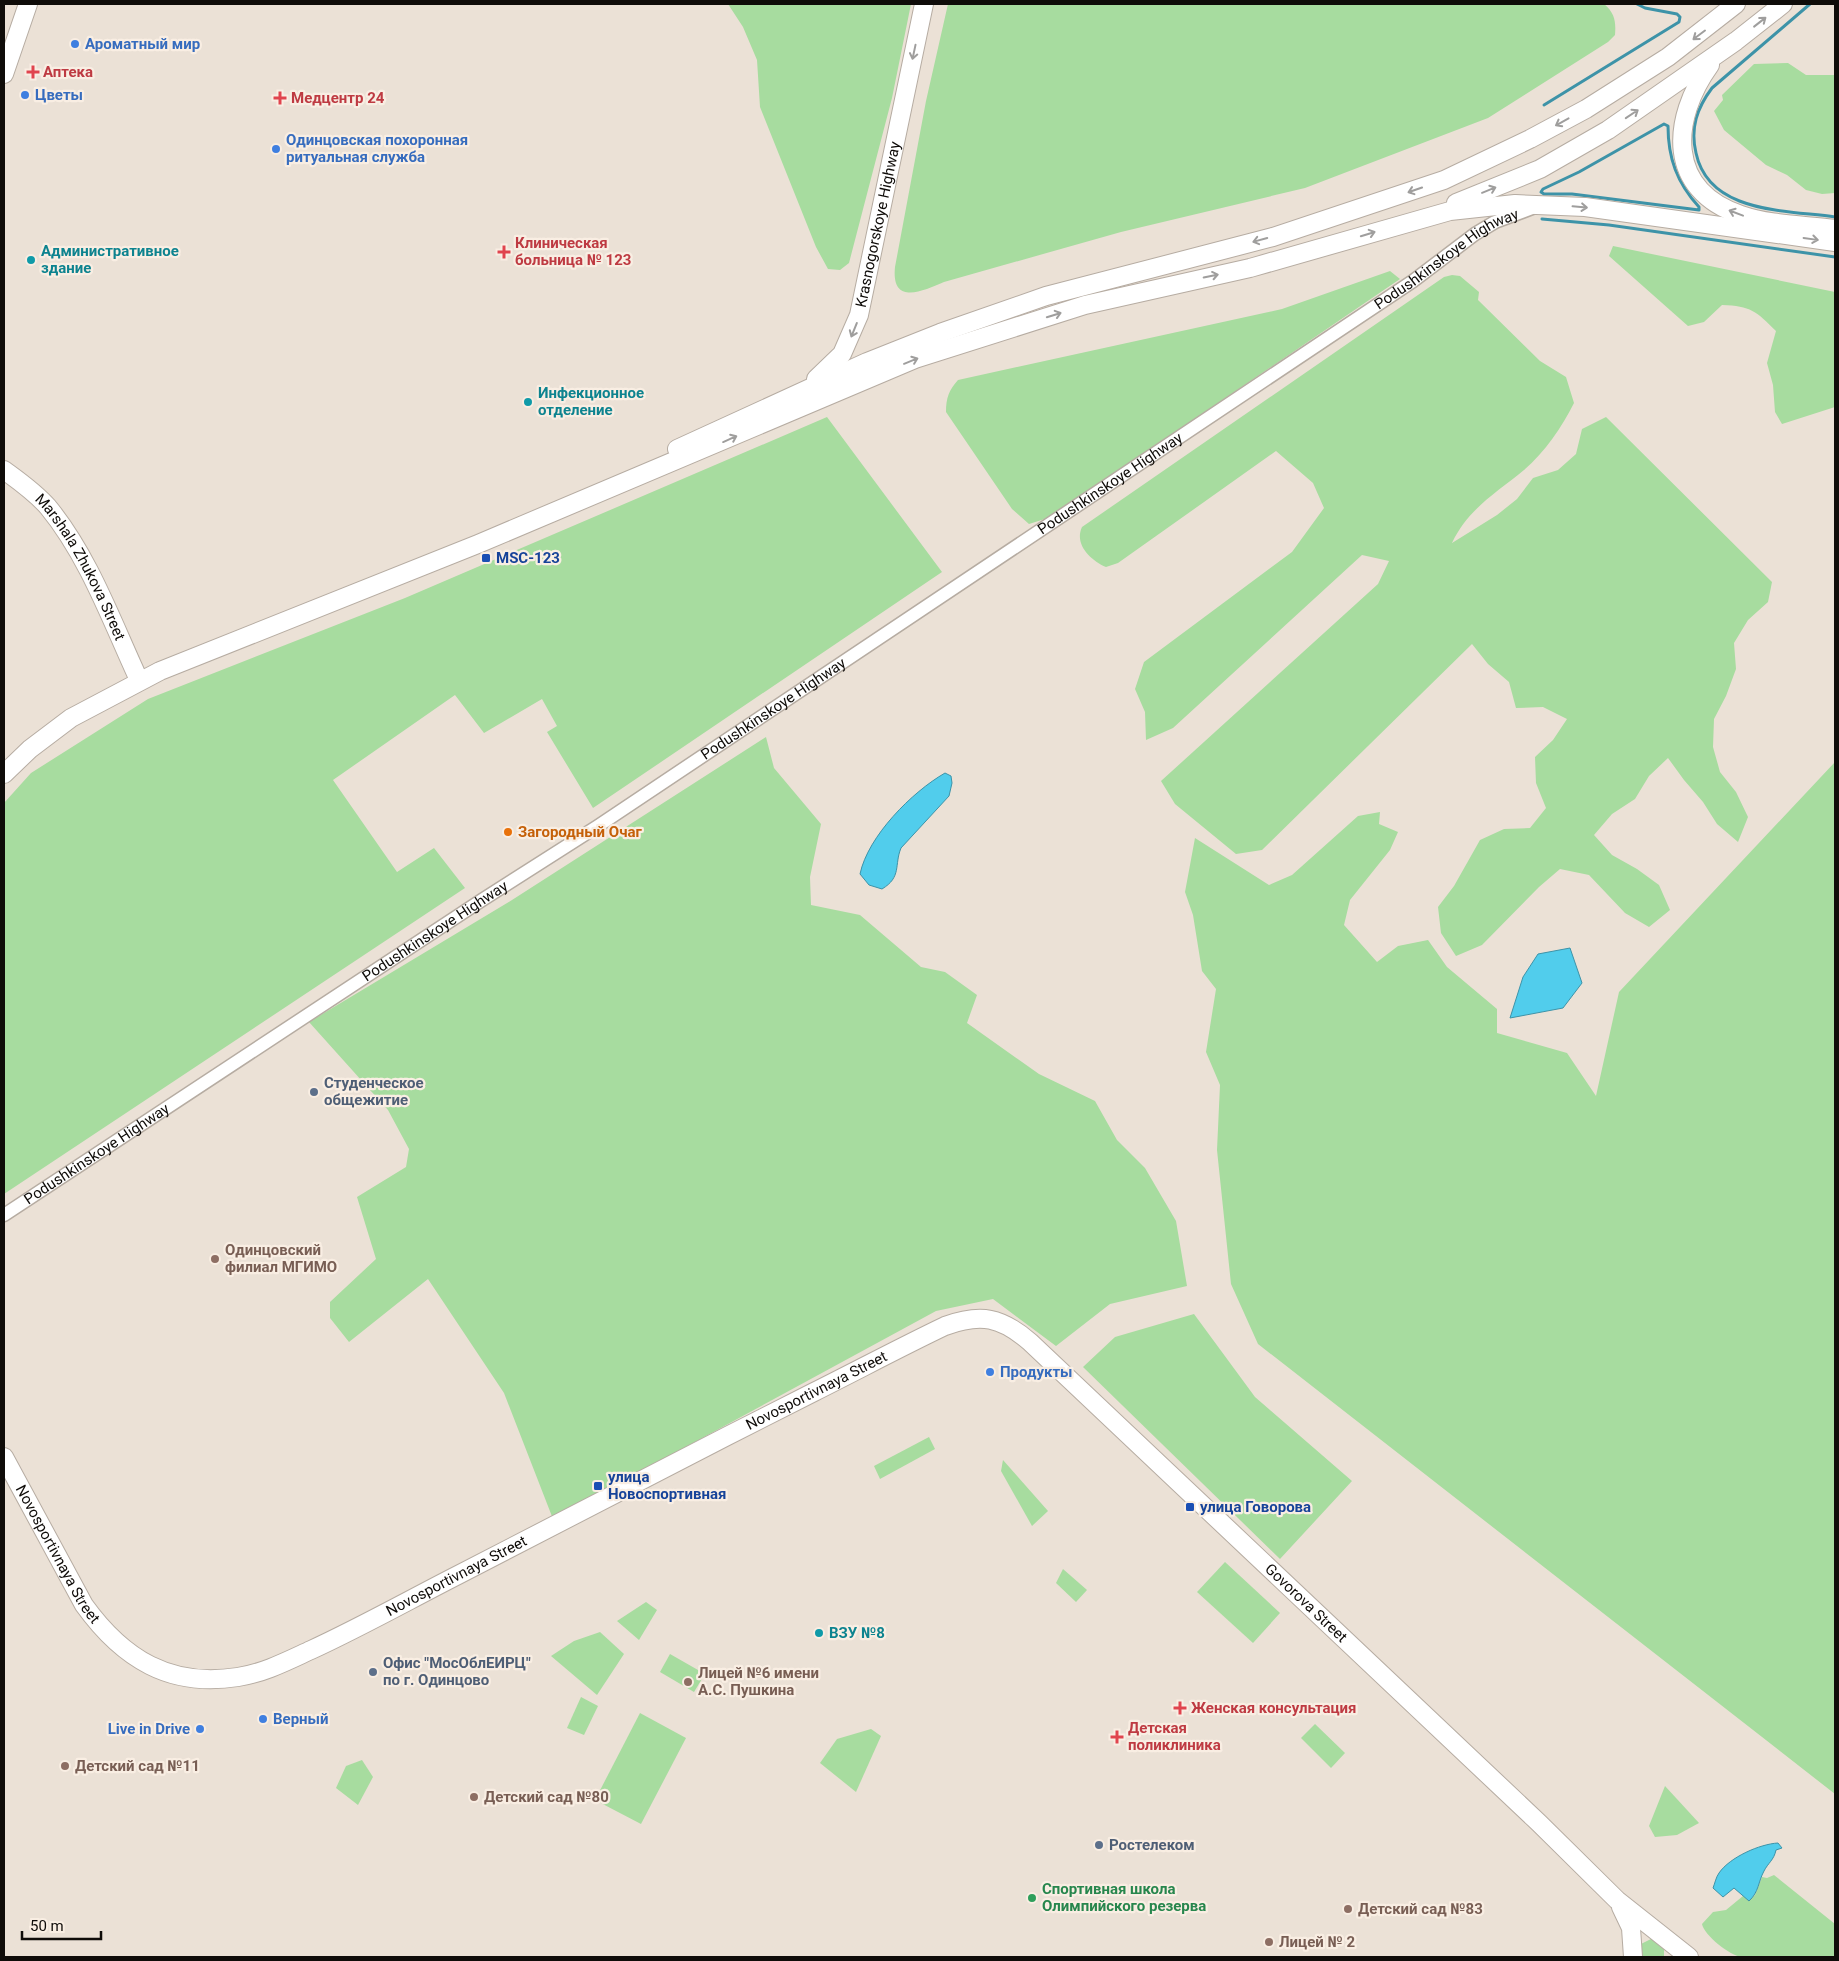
<svg xmlns="http://www.w3.org/2000/svg" width="1839" height="1961" viewBox="0 0 1839 1961" font-family="Roboto,sans-serif">
<style>
.green{fill:#a7dc9f}
.water{fill:#51cdec;stroke:#3d93a8}
.lines{fill:none;stroke-linecap:round;stroke-linejoin:round}
.stream{stroke:#3d93a8;stroke-width:3}
.street-casing{stroke:#b6aca2;stroke-width:15}
.secondary-casing{stroke:#b6aca2;stroke-width:20}
.street{stroke:#fff;stroke-width:12}
.secondary{stroke:#fff;stroke-width:18}
.oneway{stroke:#9f9e9d}
.shop-dot{fill:#3f7fe0;stroke:#f9eee3;stroke-width:2}
.health-dot{fill:#e0444e;stroke:#f9eee3;stroke-width:2}
.culture-dot{fill:#0f9aa8;stroke:#f9eee3;stroke-width:2}
.transit-dot{fill:#1a4fb4;stroke:#f9eee3;stroke-width:2}
.food-dot{fill:#e8710a;stroke:#f9eee3;stroke-width:2}
.service-dot{fill:#5c6f8a;stroke:#f9eee3;stroke-width:2}
.education-dot{fill:#8d6e63;stroke:#f9eee3;stroke-width:2}
.leisure-dot{fill:#2e9e5b;stroke:#f9eee3;stroke-width:2}
.labels{text-anchor:middle;dominant-baseline:central;stroke-width:4.5;stroke-linejoin:round;paint-order:stroke}
.shop-label{font-size:15px;font-weight:bold;fill:#366cbe;stroke:#f9eee3;text-anchor:start}
.health-label{font-size:15px;font-weight:bold;fill:#be3a42;stroke:#f9eee3;text-anchor:start}
.street-label{font-size:15px;fill:#0f0c09;stroke:#f9eee3}
.culture-label{font-size:15px;font-weight:bold;fill:#0d838f;stroke:#f9eee3;text-anchor:start}
.transit-label{font-size:15px;font-weight:bold;fill:#164399;stroke:#f9eee3;text-anchor:start}
.food-label{font-size:15px;font-weight:bold;fill:#c56008;stroke:#f9eee3;text-anchor:start}
.service-label{font-size:15px;font-weight:bold;fill:#4e5e75;stroke:#f9eee3;text-anchor:start}
.education-label{font-size:15px;font-weight:bold;fill:#785e54;stroke:#f9eee3;text-anchor:start}
.leisure-label{font-size:15px;font-weight:bold;fill:#27864d;stroke:#f9eee3;text-anchor:start}
</style>
<rect width="100%" height="100%" fill="#ebe1d6"/>
<g class="green">
<polygon points="728,4 911,4 892,98 849,263 840,270 828,269 816,247 760,107 757,60 743,27"/>
<path d="M948,4H1604C1615,13 1616,22 1615,35L1608,42L1488,118L1305,188L1121,232L944,282C923,291 891,306 895,267L926,101Z"/>
<polygon points="1788,63 1806,75 1835,75 1835,193 1822,194 1806,190 1787,175 1766,165 1724,130 1714,111 1723,100 1722,95 1754,64"/>
<path d="M1613,246L1835,292V407L1782,424L1775,412L1773,385L1767,363L1776,331C1756,311 1751,306 1722,305L1704,322L1688,326L1609,256Z"/>
<path d="M1390,271L1400,279L1051,517L1029,524L1012,509L946,412C946,398 949,390 958,380L1282,309Z"/>
<path d="M1452,275L1460,276L1479,292L1478,300L1540,361L1566,377L1574,403C1562,427 1545,452 1524,470C1496,493 1468,509 1452,543L1497,515L1517,499L1533,478L1558,470L1576,454L1582,429L1606,417L1772,582L1768,602L1748,620L1734,643L1736,669L1726,696L1714,719L1713,747L1720,772L1736,792L1748,817L1738,842L1717,824L1703,802L1684,780L1668,758L1649,776L1635,799L1612,814L1594,835L1612,855L1637,869L1659,885L1670,910L1649,927L1625,913L1589,875L1560,869L1539,887L1482,945L1456,956L1441,933L1438,907L1454,886L1480,840L1504,829L1530,828L1546,808L1536,783L1535,757L1553,740L1567,719L1543,707L1516,708L1509,682L1488,664L1472,644L1262,850L1236,854L1175,804L1161,781L1378,584L1389,561L1362,555L1173,728L1146,740L1145,712L1135,689L1144,662L1292,552L1324,508L1313,483L1276,451L1118,563L1106,567C1090,560 1074,544 1082,527L1444,277Z"/>
<polygon points="827,417 942,572 593,808 547,732 557,726 542,699 484,733 455,695 333,780 397,872 434,848 465,888 4,1194 4,803 31,773 148,699 405,598"/>
<polygon points="766,737 774,768 821,824 810,877 811,905 860,915 921,967 945,972 977,995 967,1023 1039,1074 1095,1101 1117,1140 1145,1168 1176,1221 1187,1286 1110,1304 1056,1346 993,1299 936,1311 553,1519 504,1393 428,1279 349,1342 330,1318 330,1302 376,1259 357,1197 406,1167 409,1149 388,1110 309,1022 512,900"/>
<polygon points="1835,762 1835,1794 1258,1344 1231,1284 1217,1150 1220,1085 1206,1052 1216,989 1202,971 1193,915 1185,892 1195,838 1269,885 1292,875 1358,816 1380,812 1379,824 1398,832 1390,850 1350,900 1344,925 1377,962 1398,946 1428,940 1447,967 1497,1009 1497,1033 1567,1053 1596,1096 1619,992"/>
<polygon points="1194,1314 1255,1397 1352,1481 1280,1559 1083,1367 1115,1337"/>
<polygon points="929,1437 935,1449 880,1479 874,1466"/>
<polygon points="1003,1460 1048,1511 1032,1526 1001,1471"/>
<polygon points="1225,1562 1280,1613 1253,1643 1197,1592"/>
<polygon points="1063,1569 1087,1590 1076,1602 1056,1583"/>
<polygon points="646,1602 657,1610 639,1640 617,1621"/>
<polygon points="600,1632 624,1654 597,1695 551,1656 574,1641"/>
<polygon points="670,1654 705,1674 694,1692 660,1672"/>
<polygon points="581,1697 598,1706 584,1735 567,1728"/>
<polygon points="640,1713 686,1738 641,1824 595,1800"/>
<polygon points="1315,1724 1345,1753 1331,1768 1301,1738"/>
<polygon points="871,1729 881,1736 856,1792 820,1763 837,1739"/>
<polygon points="362,1760 373,1777 358,1805 336,1788 346,1766"/>
<polygon points="1665,1786 1699,1823 1677,1835 1655,1837 1649,1826"/>
<path d="M1774,1875L1835,1924V1957C1805,1957 1772,1961 1742,1957C1730,1956 1704,1935 1702,1924L1713,1912L1726,1910L1743,1896L1749,1900L1755,1895L1762,1877L1767,1878Z"/>
<polygon points="1653,1938 1664,1946 1664,1957 1639,1957 1641,1944"/>
</g>
<g class="water">
<path d="M945,773L951,776L952,783L949,796L901,848C894,865 902,877 882,889L869,885L860,874C868,836 912,792 945,773Z"/>
<polygon points="1570,948 1582,983 1563,1008 1510,1018 1523,977 1538,954"/>
<path d="M1778,1843L1782,1848L1776,1850C1774,1860 1768,1863 1764,1871C1758,1882 1759,1892 1749,1901L1734,1888L1723,1897L1713,1888C1715,1883 1716,1877 1719,1873C1730,1857 1760,1844 1778,1843Z"/>
</g>
<g class="lines">
<g class="stream">
<path d="M1810,4L1712,88C1697,108 1690,128 1696,153C1709,214 1787,210 1835,217"/>
<polyline points="1544,105 1679,22 1680,17 1677,14 1645,8 1637,4"/>
<path d="M1664,124L1668,126C1668,158 1677,183 1699,207V210L1572,194H1544L1541,192L1543,189L1579,172Z"/>
<polyline points="1542,219 1609,225 1835,257"/>
</g>
<g class="street-casing">
<g id="street">
<path id="s1" d="M4,1215L482,900L598,826L1413,281L1475,234L1495,222L1535,207"/>
</g>
</g>
<g class="secondary-casing">
<g id="secondary">
<path d="M1710,65C1671,119 1666,190 1741,215C1770,225 1805,225 1835,229"/>
<polyline points="4,74 28,4"/>
<polyline points="1456,203 1540,169 1608,130 1736,41 1783,4"/>
<path id="s2" d="M816,379L842,354L859,315L924,4"/>
<polyline points="677,449 867,362 940,333 1046,296 1273,237 1444,180 1530,139 1586,109 1668,57 1736,4"/>
<path id="s3" d="M4,470C19,481 35,492 48,507C89,557 112,622 139,680"/>
<polyline points="4,774 30,749 71,718 160,671 478,544 915,359 1085,305 1250,268 1450,211 1515,204 1585,207 1835,242"/>
<path id="s4" d="M4,1457L84,1605C123,1659 170,1688 238,1677C264,1673 287,1661 311,1650C361,1627 409,1600 458,1575C577,1513 695,1452 814,1392C858,1370 901,1347 945,1326C981,1313 1001,1317 1030,1342L1539,1823L1617,1900L1689,1957"/>
<polyline points="1621,1907 1631,1928 1633,1957"/>
</g>
</g>
<use href="#street" class="street"/>
<use href="#secondary" class="secondary"/>
</g>
<defs><path id="oneway-shaft" d="M-6 0H5M1.5-3L5.5 0L1.5 3" fill="none" stroke-width="1.6" stroke-linecap="round" stroke-linejoin="round" transform="scale(1.25)"/></defs>
<g class="oneway">
<use href="#oneway-shaft" transform="translate(1760 22) rotate(-38)"/>
<use href="#oneway-shaft" transform="translate(1699 35) rotate(143)"/>
<use href="#oneway-shaft" transform="translate(914 52) rotate(102)"/>
<use href="#oneway-shaft" transform="translate(1632 114) rotate(-34)"/>
<use href="#oneway-shaft" transform="translate(1562 122) rotate(151)"/>
<use href="#oneway-shaft" transform="translate(1415 190) rotate(161)"/>
<use href="#oneway-shaft" transform="translate(1489 190) rotate(-22)"/>
<use href="#oneway-shaft" transform="translate(1580 207) rotate(5)"/>
<use href="#oneway-shaft" transform="translate(1736 213) rotate(-159)"/>
<use href="#oneway-shaft" transform="translate(1368 234) rotate(-17)"/>
<use href="#oneway-shaft" transform="translate(1811 239) rotate(8)"/>
<use href="#oneway-shaft" transform="translate(1260 240) rotate(165)"/>
<use href="#oneway-shaft" transform="translate(1211 276) rotate(-12)"/>
<use href="#oneway-shaft" transform="translate(1054 315) rotate(-17)"/>
<use href="#oneway-shaft" transform="translate(854 330) rotate(112)"/>
<use href="#oneway-shaft" transform="translate(911 361) rotate(-22)"/>
<use href="#oneway-shaft" transform="translate(730 439) rotate(-24)"/>
</g>
<g class="shop-dot">
<circle cx="75" cy="44" r="5"/>
<circle cx="25" cy="95" r="5"/>
<circle cx="276" cy="149" r="5"/>
<circle cx="990" cy="1372" r="5"/>
<circle cx="263" cy="1719" r="5"/>
<circle cx="200" cy="1729" r="5"/>
</g>
<g class="health-dot">
<path d="M30.5 64.5h5v5h5v5h-5v5h-5v-5h-5v-5h5z"/>
<path d="M277.5 90.5h5v5h5v5h-5v5h-5v-5h-5v-5h5z"/>
<path d="M501.5 244.5h5v5h5v5h-5v5h-5v-5h-5v-5h5z"/>
<path d="M1177.5 1700.5h5v5h5v5h-5v5h-5v-5h-5v-5h5z"/>
<path d="M1114.5 1729.5h5v5h5v5h-5v5h-5v-5h-5v-5h5z"/>
</g>
<g class="culture-dot">
<circle cx="31" cy="260" r="5"/>
<circle cx="528" cy="402" r="5"/>
<circle cx="819" cy="1633" r="5"/>
</g>
<g class="transit-dot">
<rect x="481" y="553" width="10" height="10" rx="2.5"/>
<rect x="593" y="1481" width="10" height="10" rx="2.5"/>
<rect x="1185" y="1502" width="10" height="10" rx="2.5"/>
</g>
<circle class="food-dot" cx="508" cy="832" r="5"/>
<g class="service-dot">
<circle cx="314" cy="1092" r="5"/>
<circle cx="373" cy="1672" r="5"/>
<circle cx="1099" cy="1845" r="5"/>
</g>
<g class="education-dot">
<circle cx="215" cy="1259" r="5"/>
<circle cx="688" cy="1682" r="5"/>
<circle cx="65" cy="1766" r="5"/>
<circle cx="474" cy="1797" r="5"/>
<circle cx="1348" cy="1909" r="5"/>
<circle cx="1269" cy="1942" r="5"/>
</g>
<circle class="leisure-dot" cx="1032" cy="1898" r="5"/>
<g class="labels">
<g class="shop-label">
<text x="85" y="44">Ароматный мир</text>
<text x="35" y="95">Цветы</text>
<text x="286" y="140">Одинцовская похоронная<tspan x="286" dy="17">ритуальная служба</tspan></text>
<text x="1000" y="1372">Продукты</text>
<text x="273" y="1719">Верный</text>
<text x="190" y="1729" text-anchor="end">Live in Drive</text>
</g>
<g class="health-label">
<text x="43" y="72">Аптека</text>
<text x="291" y="98">Медцентр 24</text>
<text x="515" y="243">Клиническая<tspan x="515" dy="17">больница № 123</tspan></text>
<text x="1191" y="1708">Женская консультация</text>
<text x="1128" y="1728">Детская<tspan x="1128" dy="17">поликлиника</tspan></text>
</g>
<g class="street-label">
<text stroke="none"><textPath href="#s2" startOffset="171">Krasnogorskoye Highway</textPath></text>
<text stroke="none"><textPath href="#s1" startOffset="1731">Podushkinskoye Highway</textPath></text>
<text stroke="none"><textPath href="#s1" startOffset="1326">Podushkinskoye Highway</textPath></text>
<text stroke="none"><textPath href="#s3" startOffset="126">Marshala Zhukova Street</textPath></text>
<text stroke="none"><textPath href="#s1" startOffset="921">Podushkinskoye Highway</textPath></text>
<text stroke="none"><textPath href="#s1" startOffset="516">Podushkinskoye Highway</textPath></text>
<text stroke="none"><textPath href="#s1" startOffset="111">Podushkinskoye Highway</textPath></text>
<text stroke="none"><textPath href="#s4" startOffset="995">Novosportivnaya Street</textPath></text>
<text stroke="none"><textPath href="#s4" startOffset="111">Novosportivnaya Street</textPath></text>
<text stroke="none"><textPath href="#s4" startOffset="590">Novosportivnaya Street</textPath></text>
<text stroke="none"><textPath href="#s4" startOffset="1611">Govorova Street</textPath></text>
</g>
<g class="culture-label">
<text x="41" y="251">Административное<tspan x="41" dy="17">здание</tspan></text>
<text x="538" y="393">Инфекционное<tspan x="538" dy="17">отделение</tspan></text>
<text x="829" y="1633">ВЗУ №8</text>
</g>
<g class="transit-label">
<text x="496" y="558">MSC-123</text>
<text x="608" y="1477">улица<tspan x="608" dy="17">Новоспортивная</tspan></text>
<text x="1200" y="1507">улица Говорова</text>
</g>
<g class="food-label">
<text x="518" y="832">Загородный Очаг</text>
</g>
<g class="service-label">
<text x="324" y="1083">Студенческое<tspan x="324" dy="17">общежитие</tspan></text>
<text x="383" y="1663">Офис "МосОблЕИРЦ"<tspan x="383" dy="17">по г. Одинцово</tspan></text>
<text x="1109" y="1845">Ростелеком</text>
</g>
<g class="education-label">
<text x="225" y="1250">Одинцовский<tspan x="225" dy="17">филиал МГИМО</tspan></text>
<text x="698" y="1673">Лицей №6 имени<tspan x="698" dy="17">А.С. Пушкина</tspan></text>
<text x="75" y="1766">Детский сад №11</text>
<text x="484" y="1797">Детский сад №80</text>
<text x="1358" y="1909">Детский сад №83</text>
<text x="1279" y="1942">Лицей № 2</text>
</g>
<g class="leisure-label">
<text x="1042" y="1889">Спортивная школа<tspan x="1042" dy="17">Олимпийского резерва</tspan></text>
</g>
</g>
<rect width="1839" height="1961" fill="none" stroke="#0f0c09" stroke-width="10"/>
<path d="M22 1931v8h79v-8" fill="none" stroke="#0f0c09" stroke-width="2.5"/>
<text x="30" y="1931" font-size="15" fill="#0f0c09" stroke="#f9eee3" stroke-width="4" paint-order="stroke">50 m</text>
</svg>
